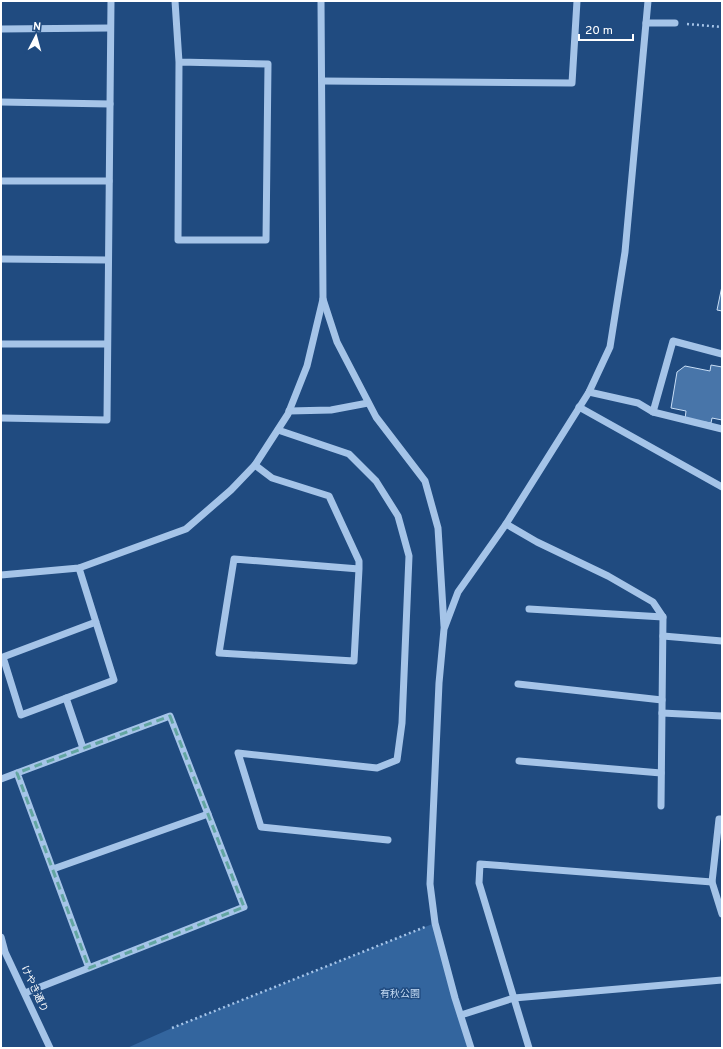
<svg xmlns="http://www.w3.org/2000/svg" width="723" height="1049" viewBox="0 0 723 1049" font-family="Overpass,'Noto Sans JP',sans-serif">
<style>
.green{fill:#33659e}
.building{fill:#4875a9;stroke:#c8def6}
.lines{fill:none;stroke-linecap:round;stroke-linejoin:round}
.path{stroke:#a5c4e8;stroke-width:2.5;stroke-dasharray:2 3;stroke-linecap:butt}
.minor{stroke:#a5c4e8;stroke-width:7}
.marked{fill:none;stroke:#63a6a1;stroke-width:3;stroke-dasharray:8 5;stroke-linejoin:round}
.labels{text-anchor:middle;dominant-baseline:central;stroke-width:3;stroke-linejoin:round;paint-order:stroke}
.street-label{font-size:10px;fill:#fff;stroke:#204b80}
.park-label{font-size:10px;fill:#c8def6;stroke:#204b80}
</style>
<rect width="100%" height="100%" fill="#204b80"/>
<polygon class="green" points="435,923 472,1048 127,1048 172,1028"/>
<g class="building">
<polygon points="722,286 722,311 717,310"/>
<polygon points="711,365 722,367 722,420 712,418 711,423 685,419 686,411 671,408 677,372 685,366 710,371"/>
</g>
<g class="lines">
<g class="path">
<polyline points="687,24 722,27"/>
<polyline points="172,1028 425,927"/>
</g>
<g class="minor">
<polyline points="175,1 179,62 178,240 266,240 268,64 179,62"/>
<polyline points="646,23 675,23"/>
<polyline points="1,29 110,28"/>
<polyline points="322,81 572,83 577,1"/>
<polyline points="1,102 110,104"/>
<polyline points="1,181 109,181"/>
<polyline points="1,259 108,260"/>
<polyline points="323,299 337,342 376,417 425,481 438,528 444,626"/>
<polyline points="1,344 107,344"/>
<polyline points="589,392 638,403 653,412 722,429"/>
<polyline points="579,407 722,487"/>
<polyline points="289,411 331,410 368,403"/>
<polyline points="653,412 673,341 722,354"/>
<polyline points="1,418 107,420 111,1"/>
<polyline points="278,430 349,454 376,481 398,516 409,556 402,723 397,760 377,768 238,753 261,827 388,840"/>
<polyline points="255,465 272,478 329,496 359,561 359,569 354,661 219,653 234,559 359,569"/>
<polyline points="506,524 537,542 608,576 653,602 663,617 661,806"/>
<polyline points="79,568 114,680 21,715 3,657 96,622"/>
<polyline points="1,575 79,568 186,529 231,490 255,465 288,414 307,366 323,299 321,1"/>
<polyline points="529,609 663,617"/>
<polyline points="663,636 722,641"/>
<polyline points="518,684 662,700"/>
<polyline points="66,698 83,748"/>
<polyline points="662,713 722,716"/>
<polyline points="519,761 661,773"/>
<polyline points="1,779 17,773"/>
<polyline points="722,819 719,819 712,882 722,914"/>
<polyline points="53,869 208,814"/>
<polyline points="1,937 5,952 50,1048"/>
<polyline points="25,993 244,907 170,716 17,773 89,968"/>
<polyline points="461,1015 514,998 722,980"/>
<polyline points="471,1048 455,998 435,923 430,884 439,683 444,629 458,592 506,524 589,392 610,347 625,252 648,1"/>
<polyline points="529,1048 479,883 480,864 712,882"/>
</g>
</g>
<path class="marked" d="M170,716L244,907L89,968L17,773Z"/>
<g class="labels">
<g class="street-label">
<text transform="translate(34 989) rotate(65)">けやき通り</text>
</g>
<g class="park-label">
<text x="400" y="994">有秋公園</text>
</g>
</g>
<rect width="723" height="1049" fill="none" stroke="#ffffff" stroke-width="4"/>
<g transform="translate(36 36) rotate(6)" stroke="#204b80" stroke-width="3" paint-order="stroke">
<path d="M0-3L7 15L0 10L-7 15Z" fill="#ffffff"/>
<text y="-6" font-size="11" font-weight="bold" text-anchor="middle" fill="#ffffff">N</text>
</g>
<path d="M579 34v6h54v-6" fill="none" stroke="#ffffff" stroke-width="2"/>
<text x="585" y="34" font-size="12" fill="#ffffff" stroke="#204b80" stroke-width="3" paint-order="stroke">20 m</text>
</svg>
